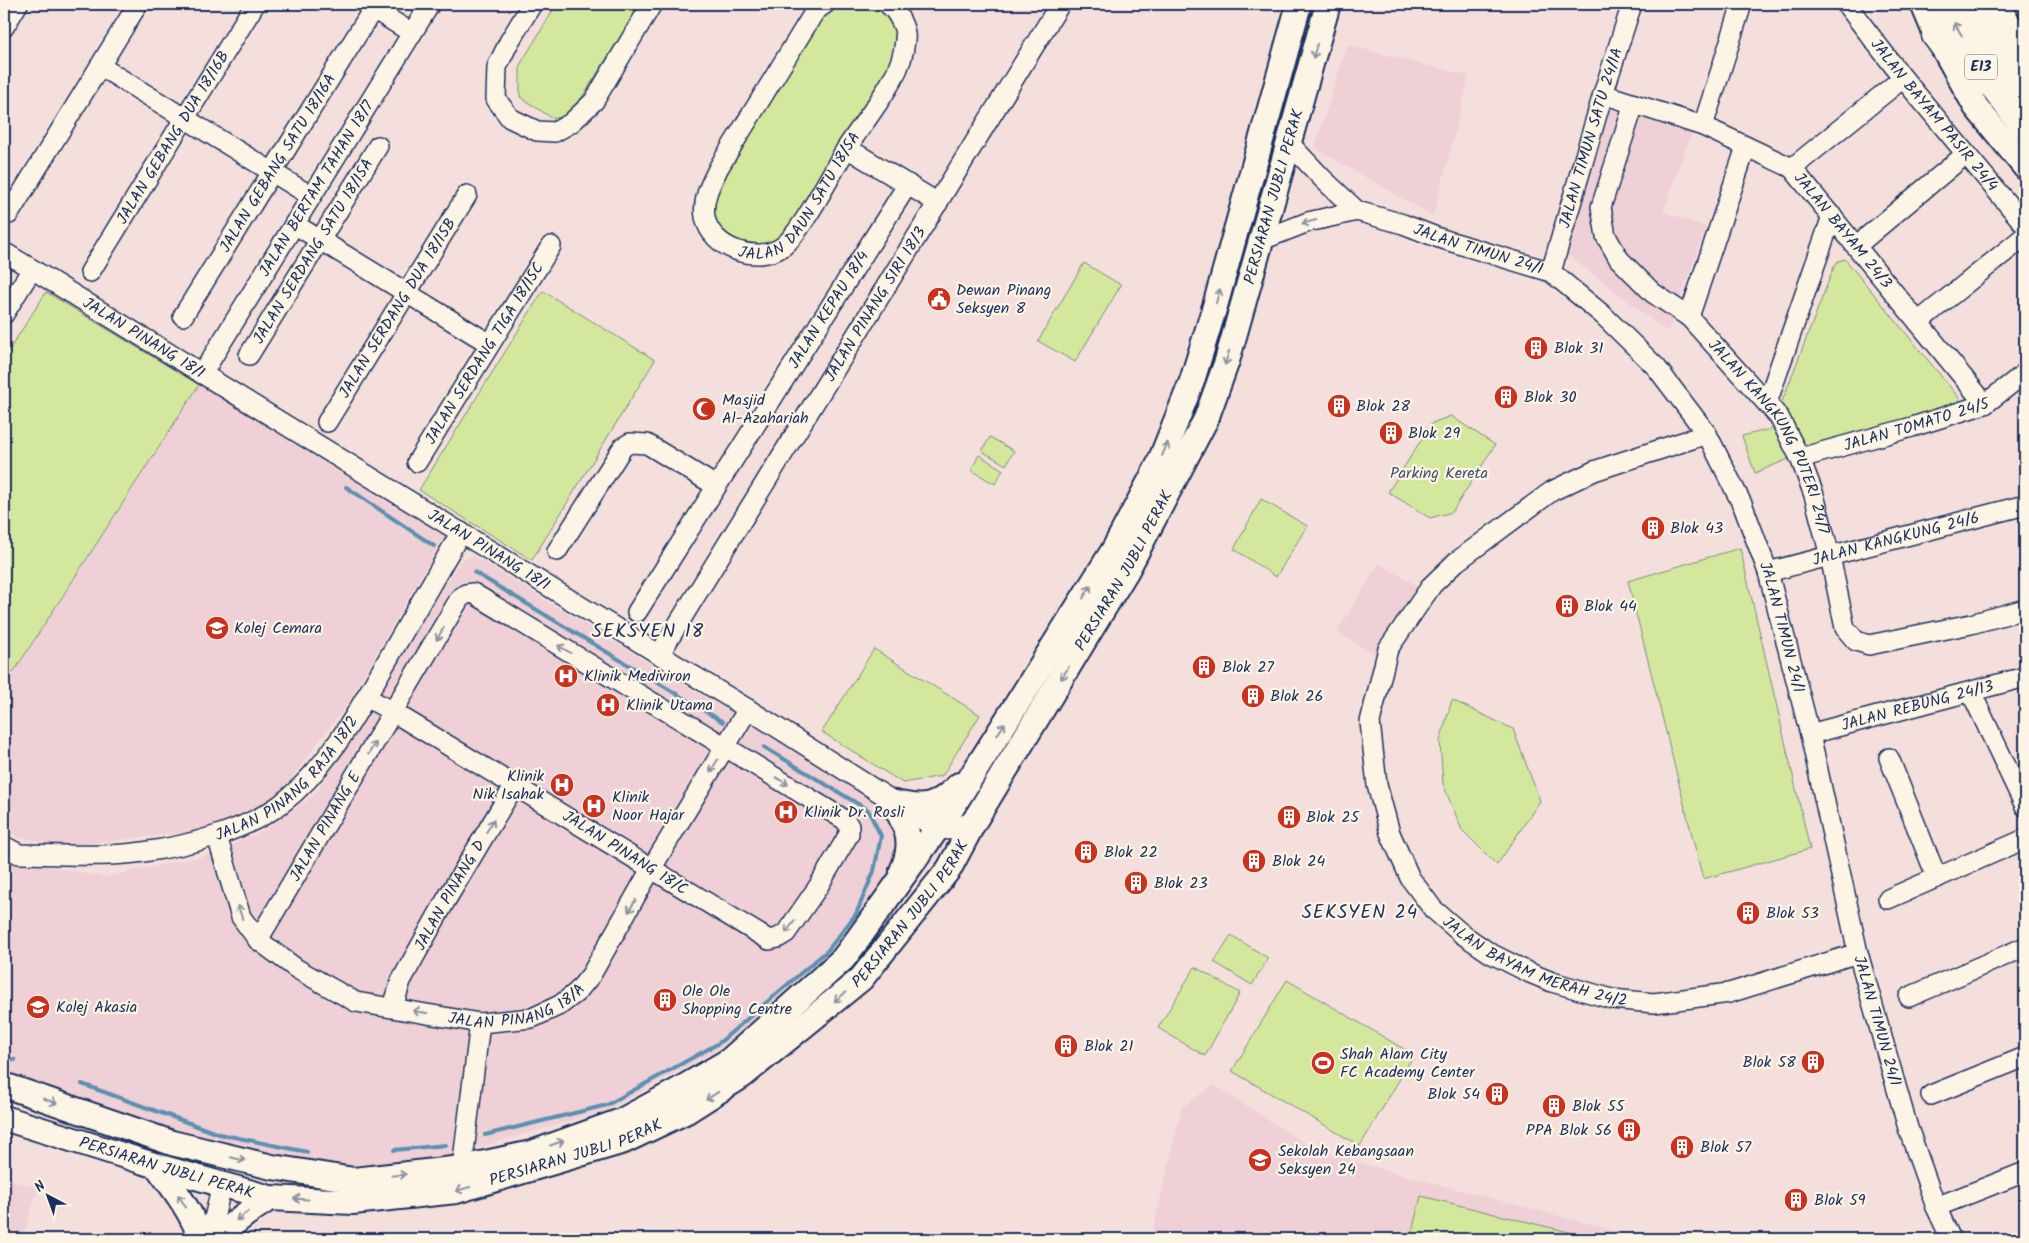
<svg xmlns="http://www.w3.org/2000/svg" width="2029" height="1243" viewBox="0 0 2029 1243" font-family="Kalam,sans-serif">
<style>
.built{fill:#eed0d6}
.green{fill:#d4e89d;stroke:#788c7e}
.lines{fill:none;stroke-linecap:round;stroke-linejoin:round}
.stream{stroke:#5c90b1;stroke-width:4}
.minor-casing{stroke:#1b2f5e;stroke-width:22}
.major-casing{stroke:#1b2f5e;stroke-width:28}
.highway-casing{stroke:#1b2f5e;stroke-width:31}
.minor{stroke:#fcf5e5;stroke-width:19}
.major{stroke:#fcf5e5;stroke-width:24}
.highway{stroke:#fcf5e5;stroke-width:28}
.oneway{stroke:#8c92a2}
.labels{text-anchor:middle;dominant-baseline:central;stroke-width:4.5;stroke-linejoin:round;paint-order:stroke}
.shield{fill:#fcf5e5;stroke:#5e6a86;stroke-width:1}
.shield-label{font-size:15px;font-weight:bold;fill:#1b2f5e}
.street-label{font-size:16px;fill:#1b2f5e;stroke:#fcf5e5}
.poi-label{font-size:16px;fill:#1b2f5e;stroke:#fcf5e5;text-anchor:start}
.park-label{font-size:16px;fill:#40546b;stroke:#fcf5e5}
.quarter-label{font-size:19px;letter-spacing:1px;fill:#1b2f5e;stroke:#fcf5e5}
</style>
<rect width="100%" height="100%" fill="#f4dfdc"/>
<filter id="ink" filterUnits="userSpaceOnUse"><feTurbulence type="fractalNoise" baseFrequency=".02" numOctaves="2"/><feDisplacementMap in="SourceGraphic" scale="10" xChannelSelector="R" yChannelSelector="G"/><feConvolveMatrix kernelMatrix="1 2 1 2 8 2 1 2 1" color-interpolation-filters="sRGB"/></filter>
<g filter="url(#ink)">
<g class="built">
<polygon points="1347,45 1469,76 1433,216 1315,148"/>
<polygon points="1606,108 1691,134 1663,212 1706,227 1668,332 1564,252"/>
<polygon points="199,385 447,531 349,701 279,795 228,827 64,846 17,837 4,828 4,689"/>
<polygon points="473,556 881,804 895,819 900,838 895,864 832,955 722,1047 608,1110 500,1141 447,1158 346,1170 272,1159 191,1138 24,1079 4,1073 4,856 10,859 104,877 208,855 259,833 315,795 461,560"/>
<polygon points="1379,563 1422,589 1379,657 1337,632"/>
<polygon points="1214,1085 1312,1148 1387,1171 1628,1234 1626,1239 1151,1239 1182,1107"/>
<polygon points="4,1178 38,1188 22,1239 4,1239"/>
</g>
<g class="green">
<polygon points="557,4 641,4 569,118 552,118 520,97 520,65"/>
<polygon points="839,4 872,4 889,14 900,37 897,56 788,231 764,247 744,247 717,231 711,216 712,196 818,16"/>
<polygon points="1845,259 1959,398 1959,406 1812,450 1805,445 1781,404 1834,267 1838,261"/>
<polygon points="1084,263 1121,285 1075,362 1038,341"/>
<polygon points="543,291 655,360 532,560 419,490"/>
<polygon points="46,292 199,385 13,673 4,667 4,358"/>
<polygon points="1451,416 1495,445 1452,512 1430,518 1388,492 1432,423"/>
<polygon points="1775,428 1791,458 1755,473 1742,436"/>
<polygon points="990,437 1014,451 1006,465 982,451"/>
<polygon points="979,455 1003,470 995,484 971,470"/>
<polygon points="1261,499 1307,526 1276,577 1234,549"/>
<polygon points="1740,548 1810,849 1703,879 1628,581"/>
<polygon points="874,649 980,715 942,776 903,783 822,732"/>
<polygon points="1452,700 1513,729 1540,801 1497,865 1462,830 1443,784 1440,741"/>
<polygon points="1231,935 1268,958 1252,985 1214,962"/>
<polygon points="1195,967 1240,993 1205,1056 1158,1028"/>
<polygon points="1287,980 1414,1055 1360,1146 1232,1071"/>
<polygon points="1421,1196 1597,1239 1410,1239"/>
</g>
<g class="lines">
<g class="stream">
<polyline points="2023,4 2025,9"/>
<polyline points="346,487 434,546"/>
<polyline points="474,572 723,722"/>
<polyline points="4,1057 15,1060"/>
<polyline points="82,1084 219,1134 307,1152"/>
<polyline points="485,1135 607,1105 719,1043 828,950 856,914 874,871 881,836 868,810 764,747"/>
<polyline points="394,1150 446,1145"/>
</g>
<g class="minor-casing">
<g id="minor">
<polyline points="365,4 412,33"/>
<polyline points="532,4 509,42 497,67 496,99 510,118 537,131 555,132 571,123 594,101 652,4"/>
<path id="s1" d="M825,4L815,11L719,167C711,183 702,199 705,217C711,249 757,264 782,247C801,234 832,172 846,149C861,126 879,104 892,80C899,68 904,54 905,40C907,29 897,11 888,4"/>
<path id="s2" d="M1846,4L1903,78L2025,225"/>
<polyline points="4,27 18,4"/>
<polyline points="100,66 311,196"/>
<path id="s3" d="M1603,94L1703,126L1792,168L1985,404"/>
<path id="s4" d="M1634,104L1601,207L1606,236L1619,259L1653,293L1689,317L1779,417L1800,458L1814,495L1830,556L1845,628L1856,641L1869,645L1971,624L2025,609"/>
<polyline points="1703,126 1742,4"/>
<path id="s5" d="M1288,142L1323,179L1357,211L1403,224L1439,238L1551,272L1603,315L1656,367L1707,434L1743,506L1768,572L1810,734L1858,953L1908,1128L1936,1207L1951,1239"/>
<polyline points="847,148 938,203"/>
<polyline points="1792,168 1903,78"/>
<polyline points="9,214 138,4"/>
<polyline points="294,224 490,344"/>
<polyline points="1262,240 1308,222 1357,211"/>
<polyline points="1856,246 1966,154"/>
<path id="s6" d="M4,252L748,709L937,829L953,830L975,820"/>
<path id="s7" d="M90,272L255,4"/>
<path id="s8" d="M1551,272L1603,94L1632,4"/>
<polyline points="4,314 32,269"/>
<path id="s9" d="M183,316L373,9"/>
<polyline points="1689,317 1746,147"/>
<polyline points="1918,322 2025,236"/>
<path id="s10" d="M249,355L378,146"/>
<path id="s11" d="M202,374L430,4"/>
<polyline points="1767,403 1832,216"/>
<path id="s12" d="M327,422L467,195"/>
<path id="s13" d="M1707,434L1594,471L1552,491L1456,562L1432,585L1388,649L1370,722L1377,785L1390,833L1410,878L1433,909L1462,934L1490,953L1530,973L1552,982L1612,999L1654,1003L1729,993L1858,953"/>
<path id="s14" d="M1800,458L1912,427L1985,404L2025,373"/>
<path id="s15" d="M417,462L551,246"/>
<polyline points="557,551 623,447 630,443 647,444 716,486"/>
<path id="s16" d="M1768,572L2025,505"/>
<path id="s17" d="M637,612L908,184"/>
<path id="s18" d="M659,655L1060,4"/>
<polyline points="1971,692 2025,806"/>
<path id="s19" d="M1810,734L2025,677"/>
<polyline points="1889,758 1937,878"/>
<path id="s20" d="M217,836L241,917L258,940L297,969L356,1002L480,1023L532,1018L560,1005L577,992L591,975L651,869L748,709"/>
<path id="s21" d="M4,846L19,854C60,854 102,858 143,852C187,846 245,831 281,804C329,767 358,711 388,659C412,617 437,574 461,532"/>
<polyline points="1888,899 2025,839"/>
<path id="s22" d="M258,940L460,598L466,594L473,593L845,820L849,826V834L818,887L786,933L778,938L769,940L393,712L366,697"/>
<polyline points="1909,997 2025,947"/>
<path id="s23" d="M393,1007L401,981L446,900L514,786"/>
<polyline points="1931,1095 2025,1057"/>
<polyline points="462,1168 480,1023"/>
<polyline points="1936,1207 2025,1172"/>
<polyline points="209,1239 222,1185"/>
</g>
</g>
<g class="major-casing">
<g id="major">
<polyline points="1923,4 1936,35 1976,107 2025,167"/>
<polyline points="1999,4 2004,16 2025,50"/>
<path d="M894,803C925,810 936,808 959,785"/>
<path d="M894,803C907,829 915,842 902,871"/>
<polyline points="4,1085 172,1143 272,1167 354,1180 462,1168 532,1153 621,1121 677,1091 730,1060 843,959 858,939 951,809 1113,551 1159,464 1192,381 1215,306 1299,4"/>
<path id="s24" d="M4,1118L157,1166L270,1198L353,1202L456,1191L624,1141L687,1111L742,1076L861,979L949,869L975,820L1127,570L1206,419L1227,361L1328,4"/>
<path d="M157,1166C174,1189 192,1212 201,1239"/>
<path d="M218,1239C233,1222 251,1210 270,1198"/>
</g>
</g>
<g class="highway-casing">
<g id="highway">
<polyline points="1943,4 1989,79 2025,127"/>
<polyline points="1975,4 1985,28 2025,88"/>
<polyline points="1936,35 1974,85"/>
</g>
</g>
<use href="#minor" class="minor"/>
<use href="#major" class="major"/>
<use href="#highway" class="highway"/>
</g>
<defs><path id="oneway-shaft" d="M-6 0H5M1.5-3L5.5 0L1.5 3" fill="none" stroke-width="1.6" stroke-linecap="round" stroke-linejoin="round" transform="scale(1.25)"/></defs>
<g class="oneway">
<use href="#oneway-shaft" transform="translate(1958 29) rotate(-121)"/>
<use href="#oneway-shaft" transform="translate(1315 51) rotate(106)"/>
<use href="#oneway-shaft" transform="translate(1309 222) rotate(165)"/>
<use href="#oneway-shaft" transform="translate(1218 296) rotate(-74)"/>
<use href="#oneway-shaft" transform="translate(1227 358) rotate(107)"/>
<use href="#oneway-shaft" transform="translate(1165 449) rotate(-67)"/>
<use href="#oneway-shaft" transform="translate(1087 592) rotate(-58)"/>
<use href="#oneway-shaft" transform="translate(440 634) rotate(120)"/>
<use href="#oneway-shaft" transform="translate(564 649) rotate(-149)"/>
<use href="#oneway-shaft" transform="translate(1065 673) rotate(121)"/>
<use href="#oneway-shaft" transform="translate(1001 729) rotate(-58)"/>
<use href="#oneway-shaft" transform="translate(372 748) rotate(-59)"/>
<use href="#oneway-shaft" transform="translate(714 766) rotate(121)"/>
<use href="#oneway-shaft" transform="translate(782 781) rotate(32)"/>
<use href="#oneway-shaft" transform="translate(490 826) rotate(-59)"/>
<use href="#oneway-shaft" transform="translate(632 906) rotate(120)"/>
<use href="#oneway-shaft" transform="translate(240 912) rotate(-109)"/>
<use href="#oneway-shaft" transform="translate(790 927) rotate(127)"/>
<use href="#oneway-shaft" transform="translate(840 997) rotate(141)"/>
<use href="#oneway-shaft" transform="translate(420 1012) rotate(-170)"/>
<use href="#oneway-shaft" transform="translate(712 1096) rotate(147)"/>
<use href="#oneway-shaft" transform="translate(50 1101) rotate(19)"/>
<use href="#oneway-shaft" transform="translate(557 1143) rotate(-19)"/>
<use href="#oneway-shaft" transform="translate(238 1159) rotate(13)"/>
<use href="#oneway-shaft" transform="translate(399 1175) rotate(-6)"/>
<use href="#oneway-shaft" transform="translate(463 1189) rotate(165)"/>
<use href="#oneway-shaft" transform="translate(301 1199) rotate(-177)"/>
<use href="#oneway-shaft" transform="translate(182 1201) rotate(-122)"/>
<use href="#oneway-shaft" transform="translate(242 1216) rotate(143)"/>
</g>
</g>
<defs>
<g id="civic-disc" transform="scale(1.25)"><circle r="9.5" fill="#c8321e" stroke="#fcf5e5"/><path d="M-.6-6.5H3V-4.5H.6V-3L4-1V1h2V6H-6V1h2V-1L-.6-3ZM-1.2 2.5V6h2.4V2.5Z" fill="#fff"/></g>
<g id="building-disc" transform="scale(1.25)"><circle r="9.5" fill="#c8321e" stroke="#fcf5e5"/><path d="M-4-6H4V6H1V3H-1V6H-4ZM-2.5-4.3h1.7v1.8h-1.7ZM.8-4.3h1.7v1.8H.8ZM-2.5-1h1.7V.8h-1.7ZM.8-1h1.7V.8H.8Z" fill="#fff"/></g>
<g id="mosque-disc" transform="scale(1.25)"><circle r="9.5" fill="#c8321e" stroke="#fcf5e5"/><path d="M3.5-4.9A6 6 0 1 0 3.5 4.9A5 5 0 1 1 3.5-4.9Z" fill="#fff"/></g>
<g id="university-disc" transform="scale(1.25)"><circle r="9.5" fill="#c8321e" stroke="#fcf5e5"/><path d="M0-5L7-2L0 1L-7-2ZM-4 1L0 2.5L4 1V4Q0 6-4 4Z" fill="#fff"/></g>
<g id="hospital-disc" transform="scale(1.25)"><circle r="9.5" fill="#c8321e" stroke="#fcf5e5"/><path d="M-5-5h3v3.5h4V-5h3V5h-3V1.5h-4V5h-3Z" fill="#fff"/></g>
<g id="stadium-disc" transform="scale(1.25)"><circle r="9.5" fill="#c8321e" stroke="#fcf5e5"/><path d="M0-5a6.5 5 0 1 0 0 10a6.5 5 0 1 0 0-10ZM-3.5-1.8h7v3.6h-7Z" fill="#fff"/></g>
<g id="school-disc" transform="scale(1.25)"><circle r="9.5" fill="#c8321e" stroke="#fcf5e5"/><path d="M0-5L7-2L0 1L-7-2ZM-4 1L0 2.5L4 1V4Q0 6-4 4Z" fill="#fff"/></g>
</defs>
<g fill-rule="evenodd">
<use href="#civic-disc" x="939" y="299"/>
<use href="#building-disc" x="1536" y="348"/>
<use href="#building-disc" x="1506" y="397"/>
<use href="#building-disc" x="1339" y="406"/>
<use href="#mosque-disc" x="704" y="409"/>
<use href="#building-disc" x="1391" y="433"/>
<use href="#building-disc" x="1653" y="528"/>
<use href="#building-disc" x="1567" y="606"/>
<use href="#university-disc" x="217" y="628"/>
<use href="#building-disc" x="1204" y="667"/>
<use href="#hospital-disc" x="566" y="676"/>
<use href="#building-disc" x="1253" y="696"/>
<use href="#hospital-disc" x="608" y="705"/>
<use href="#hospital-disc" x="562" y="785"/>
<use href="#hospital-disc" x="594" y="806"/>
<use href="#hospital-disc" x="786" y="812"/>
<use href="#building-disc" x="1289" y="817"/>
<use href="#building-disc" x="1086" y="852"/>
<use href="#building-disc" x="1254" y="861"/>
<use href="#building-disc" x="1136" y="883"/>
<use href="#building-disc" x="1748" y="913"/>
<use href="#building-disc" x="665" y="1000"/>
<use href="#university-disc" x="38" y="1007"/>
<use href="#building-disc" x="1066" y="1046"/>
<use href="#building-disc" x="1813" y="1062"/>
<use href="#stadium-disc" x="1323" y="1063"/>
<use href="#building-disc" x="1497" y="1094"/>
<use href="#building-disc" x="1554" y="1106"/>
<use href="#building-disc" x="1629" y="1130"/>
<use href="#building-disc" x="1682" y="1147"/>
<use href="#school-disc" x="1260" y="1160"/>
<use href="#building-disc" x="1796" y="1200"/>
</g>
<g class="labels">
<rect class="shield" x="1965" y="54.5" width="32" height="25" rx="4"/>
<g class="shield-label">
<text x="1981" y="67">E13</text>
</g>
<g class="street-label">
<text stroke="none"><textPath href="#s2" startOffset="142">JALAN BAYAM PASIR 24/4</textPath></text>
<text stroke="none"><textPath href="#s7" startOffset="158">JALAN GEBANG DUA 18/16B</textPath></text>
<text stroke="none"><textPath href="#s8" startOffset="140">JALAN TIMUN SATU 24/1A</textPath></text>
<text stroke="none"><textPath href="#s9" startOffset="180">JALAN GEBANG SATU 18/16A</textPath></text>
<text stroke="none"><textPath href="#s1" startOffset="389">JALAN DAUN SATU 18/5A</textPath></text>
<text stroke="none"><textPath href="#s11" startOffset="218">JALAN BERTAM TAHAN 18/7</textPath></text>
<text stroke="none"><textPath href="#s24" startOffset="1820">PERSIARAN JUBLI PERAK</textPath></text>
<text stroke="none"><textPath href="#s3" startOffset="284">JALAN BAYAM 24/3</textPath></text>
<text stroke="none"><textPath href="#s5" startOffset="225">JALAN TIMUN 24/1</textPath></text>
<text stroke="none"><textPath href="#s10" startOffset="122">JALAN SERDANG SATU 18/15A</textPath></text>
<text stroke="none"><textPath href="#s18" startOffset="412">JALAN PINANG SIRI 18/3</textPath></text>
<text stroke="none"><textPath href="#s12" startOffset="134">JALAN SERDANG DUA 18/15B</textPath></text>
<text stroke="none"><textPath href="#s17" startOffset="358">JALAN KEPAU 18/4</textPath></text>
<text stroke="none"><textPath href="#s6" startOffset="164">JALAN PINANG 18/1</textPath></text>
<text stroke="none"><textPath href="#s15" startOffset="128">JALAN SERDANG TIGA 18/15C</textPath></text>
<text stroke="none"><textPath href="#s14" startOffset="121">JALAN TOMATO 24/5</textPath></text>
<text stroke="none"><textPath href="#s4" startOffset="402">JALAN KANGKUNG PUTERI 24/7</textPath></text>
<text stroke="none"><textPath href="#s16" startOffset="132">JALAN KANGKUNG 24/6</textPath></text>
<text stroke="none"><textPath href="#s6" startOffset="569">JALAN PINANG 18/1</textPath></text>
<text stroke="none"><textPath href="#s24" startOffset="1415">PERSIARAN JUBLI PERAK</textPath></text>
<text stroke="none"><textPath href="#s5" startOffset="735">JALAN TIMUN 24/1</textPath></text>
<text stroke="none"><textPath href="#s19" startOffset="111">JALAN REBUNG 24/13</textPath></text>
<text stroke="none"><textPath href="#s21" startOffset="309">JALAN PINANG RAJA 18/2</textPath></text>
<text stroke="none"><textPath href="#s22" startOffset="132">JALAN PINANG E</textPath></text>
<text transform="translate(625 853) rotate(32)">JALAN PINANG 18/C</text>
<text stroke="none"><textPath href="#s23" startOffset="126">JALAN PINANG D</textPath></text>
<text stroke="none"><textPath href="#s24" startOffset="1010">PERSIARAN JUBLI PERAK</textPath></text>
<text stroke="none"><textPath href="#s13" startOffset="789">JALAN BAYAM MERAH 24/2</textPath></text>
<text stroke="none"><textPath href="#s20" startOffset="395">JALAN PINANG 18/A</textPath></text>
<text stroke="none"><textPath href="#s5" startOffset="1140">JALAN TIMUN 24/1</textPath></text>
<text stroke="none"><textPath href="#s24" startOffset="590">PERSIARAN JUBLI PERAK</textPath></text>
<text stroke="none"><textPath href="#s24" startOffset="170">PERSIARAN JUBLI PERAK</textPath></text>
</g>
<g class="poi-label">
<text x="956" y="290">Dewan Pinang<tspan x="956" dy="18">Seksyen 8</tspan></text>
<text x="1554" y="348">Blok 31</text>
<text x="1524" y="397">Blok 30</text>
<text x="722" y="400">Masjid<tspan x="722" dy="18">Al-Azahariah</tspan></text>
<text x="1356" y="406">Blok 28</text>
<text x="1408" y="433">Blok 29</text>
<text x="1670" y="528">Blok 43</text>
<text x="1584" y="606">Blok 44</text>
<text x="234" y="628">Kolej Cemara</text>
<text x="1222" y="667">Blok 27</text>
<text x="584" y="676">Klinik Mediviron</text>
<text x="1270" y="696">Blok 26</text>
<text x="626" y="705">Klinik Utama</text>
<text x="544" y="776" text-anchor="end">Klinik<tspan x="544" dy="18">Nik Isahak</tspan></text>
<text x="612" y="797">Klinik<tspan x="612" dy="18">Noor Hajar</tspan></text>
<text x="804" y="812">Klinik Dr. Rosli</text>
<text x="1306" y="817">Blok 25</text>
<text x="1104" y="852">Blok 22</text>
<text x="1272" y="861">Blok 24</text>
<text x="1154" y="883">Blok 23</text>
<text x="1766" y="913">Blok 53</text>
<text x="682" y="991">Ole Ole<tspan x="682" dy="18">Shopping Centre</tspan></text>
<text x="56" y="1007">Kolej Akasia</text>
<text x="1084" y="1046">Blok 21</text>
<text x="1340" y="1054">Shah Alam City<tspan x="1340" dy="18">FC Academy Center</tspan></text>
<text x="1796" y="1062" text-anchor="end">Blok 58</text>
<text x="1480" y="1094" text-anchor="end">Blok 54</text>
<text x="1572" y="1106">Blok 55</text>
<text x="1612" y="1130" text-anchor="end">PPA Blok 56</text>
<text x="1700" y="1147">Blok 57</text>
<text x="1278" y="1151">Sekolah Kebangsaan<tspan x="1278" dy="18">Seksyen 24</tspan></text>
<text x="1814" y="1200">Blok 59</text>
</g>
<g class="park-label">
<text x="1439" y="473">Parking Kereta</text>
</g>
<g class="quarter-label">
<text x="648" y="632">SEKSYEN 18</text>
<text x="1360" y="913">SEKSYEN 24</text>
</g>
</g>
<rect width="2029" height="1243" fill="none" stroke="#fcf5e5" stroke-width="20"/>
<rect x="10" y="10" width="2009" height="1223" fill="none" stroke="#1b2f5e" stroke-width="2" filter="url(#ink)"/>
<g transform="translate(48 1196) rotate(319)" stroke="#fcf5e5" stroke-width="4" paint-order="stroke">
<path d="M0-4L9 19L0 12L-9 19Z" fill="#1b2f5e"/>
<text y="-8" font-size="14" font-weight="bold" text-anchor="middle" fill="#1b2f5e">N</text>
</g>
</svg>
